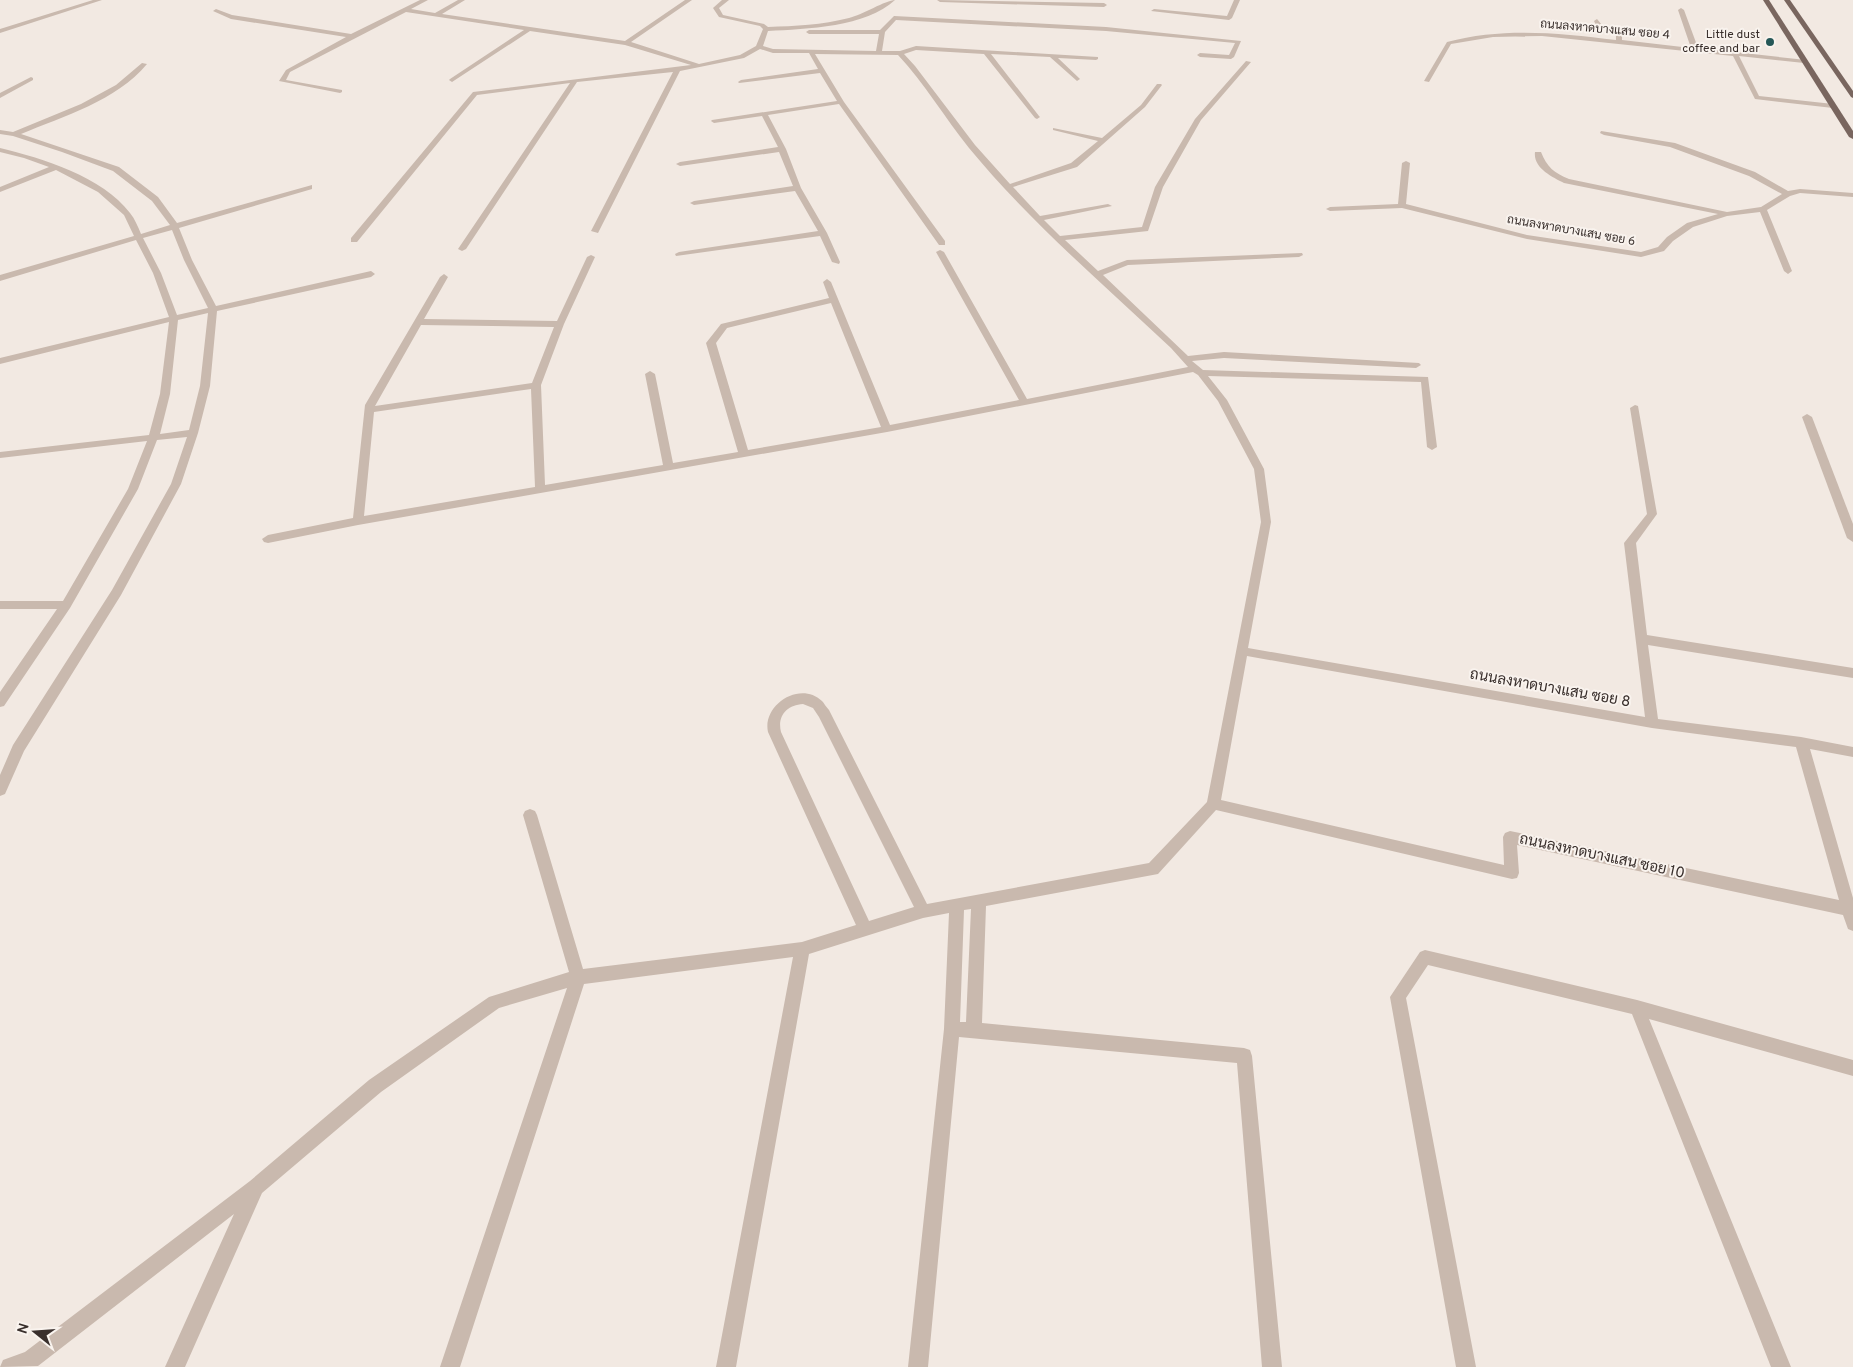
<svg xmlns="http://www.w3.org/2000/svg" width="1853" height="1367" viewBox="0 0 1853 1367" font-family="Overpass,Sarabun,sans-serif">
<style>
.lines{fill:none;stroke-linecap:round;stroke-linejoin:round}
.minor{fill:#c9b9ae;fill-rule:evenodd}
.major{fill:#79665f;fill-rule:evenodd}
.poi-dot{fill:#255757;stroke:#f9f3ee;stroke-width:2}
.labels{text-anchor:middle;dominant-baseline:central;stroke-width:4;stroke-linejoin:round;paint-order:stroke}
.far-street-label{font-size:12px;fill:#392f2c;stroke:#f9f3ee}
.far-poi-label{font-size:12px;fill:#392f2c;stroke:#f9f3ee;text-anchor:end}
.street-label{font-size:15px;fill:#392f2c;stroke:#f9f3ee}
</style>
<rect width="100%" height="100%" fill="#f2e9e2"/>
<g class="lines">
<g class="minor">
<polygon points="93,0 102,0 0,33 0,29"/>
<path d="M420,0H428L411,9L435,13L458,0H465L442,14L625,41L685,0H692L631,42L699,64L740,55L756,46L763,29L760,26L719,17L713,8L722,0H729L719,8L723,15L764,24L768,27C795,26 822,25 849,18C862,15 886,0 895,0C866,27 807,29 768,31L763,46L773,49L876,51L879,34H809L806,32L809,30H880L894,16L1106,27L1241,41L1234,57L1231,59L1200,57L1197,55L1200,53L1229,55L1235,43L1106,31L896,20L885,32L882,51H900L916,46L1098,57V59L1096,60L1058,58L1079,78L1080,79L1077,81L1050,57L991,54L1039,116L1040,117L1037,119L1035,118L984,54L916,50L904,54L915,66L975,145L1010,184L1071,163L1098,141L1053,130V128L1102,138L1141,105L1157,84H1161L1162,85L1145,107L1077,167L1013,187L1040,216L1108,204L1112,206L1044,220L1060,236L1142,227L1155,187L1195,119L1246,61L1251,62L1201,120L1163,187L1148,231L1065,240L1098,271L1127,260L1302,253L1303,255L1299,257L1128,265L1103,275L1188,356L1224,352L1419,363L1421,365L1416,368L1224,358L1192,361L1203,370L1428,377L1437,447L1432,450L1427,447L1421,382L1208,376L1227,400L1264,469L1271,522L1248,648L1645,717L1624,543L1647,514L1630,408L1635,405L1638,406L1657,514L1636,543L1647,635L1853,668V678L1648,645L1658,719L1801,737L1853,747V757L1810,749L1853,898V931L1848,929L1843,915L1517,845L1519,873L1517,878L1512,879L1216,810L1158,874L986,906L982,1023L1244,1048L1250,1050L1252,1056L1282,1367H1262L1237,1063L959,1037L928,1367H908L944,1029L949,913L923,918L809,954L736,1367H716L793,957L584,984L460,1367H440L567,988L499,1008L381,1092L262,1193L185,1367H165L234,1214L38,1366L0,1367L3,1360L25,1352L250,1181L369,1080L489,997L569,972L523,815L525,811L530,809L535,811L537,815L583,969L802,942L856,925L768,732C762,705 800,680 822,701C824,703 826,707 829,710L927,904L1149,863L1207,802L1261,522L1254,469L1218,401L1198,375L1193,372L887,432L358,525L268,543L264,542L262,539L268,535L353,518L365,405L440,277L444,274L448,277L424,319L557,321L587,257L591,255L595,257L564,324L541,385L545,485L663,465L645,374L650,371L655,374L673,463L738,452L706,343L721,324L829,298L823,282L827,279L831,282L890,425L1019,400L936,252L940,250L944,252L1027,399L1188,367L1171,348C1102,283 1030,222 969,148C945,118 925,84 898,55L815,54L844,102L945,241V245H939L839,104L768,115L786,149L801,188L827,233L840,262L839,264L832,262L820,236L676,256L675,254L679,252L818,231L795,191L694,205L690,203L694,201L793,186L779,152L680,166L676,164L680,162L778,147L762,116L714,123L711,121L712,120L837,101L820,73L739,83L738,82L741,80L818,69L809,53H773L760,49L744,58L680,71L598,233L591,231L673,72L577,82L466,249L462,251L458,249L570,83L477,95L357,242H351V238L473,92L691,65L625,45L530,31L452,82L449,80L450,79L524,30L406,12L290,72L286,80L342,90V92L340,93L279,81L286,70L346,37L231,19L213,11L216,9L232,15L351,34ZM831,303L881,427L748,450L716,343L727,328ZM421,325L554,327L532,383L375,406ZM531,389L535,487L364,516L374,412ZM1247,656L1652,728L1796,747L1839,900L1510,831L1505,833L1503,837L1504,865L1221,800ZM803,704L813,708L819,717L914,907L869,921L781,732C777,716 787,705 803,704ZM971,909L966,1022H960L964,910Z"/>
<polygon points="937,0 1104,3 1107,5 1104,7 940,2"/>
<polygon points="1234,0 1240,0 1232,18 1229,20 1151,11 1154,9 1227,16"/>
<path d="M1681,8L1684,10L1698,48L1806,60L1807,61L1804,63L1739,56L1759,96L1833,104L1836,106L1833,108L1755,99L1733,56L1542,36L1493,37L1451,44L1429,82L1424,81L1447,42C1503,27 1559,33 1616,40V36L1612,32L1597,27L1594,21L1597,19L1602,25L1616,30L1622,36V40L1691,48L1678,10Z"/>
<path d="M142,63L147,64C116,101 64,116 21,134L119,167L158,197L177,223L312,185V189L179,228L192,260L216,306L371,271L375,274L371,277L217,311L210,386L198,433L181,484L121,595L24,751L5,794L0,796V775L13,745L112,590L171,484L187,437L157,440L138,489L70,608L4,706L0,707V692L57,609H0V601H63L128,489L147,441L0,458V452L149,435L160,394L169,322L0,364V358L169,317L153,273L136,240L0,281V275L134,236L124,215L98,192L56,170L0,192V187L49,167L24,158L0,152V148C42,158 103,177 130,213C135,219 138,227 141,234L170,225L152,201L113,171L62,152L13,136L0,134V130L13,132L81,104L116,85ZM172,230L184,260L208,308L177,315L161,273L143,238ZM208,313L200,386L189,430L160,434L170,394L178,320Z"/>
<polygon points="31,77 33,78 33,80 0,98 0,93"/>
<path d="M1601,131L1675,143L1755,172L1788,191L1800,189L1853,193V197L1800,193L1790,196L1767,210L1792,271L1788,274L1784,271L1760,212L1727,216L1693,227L1673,241L1664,251L1641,257L1527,239L1402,208L1330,211L1326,209L1330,207L1398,204L1402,163L1406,161L1410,163L1406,204L1527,235L1641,252L1658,247L1667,237L1687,223L1718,214L1564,183C1552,177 1533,168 1535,152H1541C1547,167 1554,173 1569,179L1727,212L1761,207L1782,194L1749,176L1670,147L1604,135L1600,133Z"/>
<polygon points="1807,414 1812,417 1853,524 1853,542 1847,538 1802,417"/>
<polygon points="1425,950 1637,1000 1853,1060 1853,1076 1649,1019 1791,1367 1771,1367 1632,1014 1428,965 1406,998 1476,1367 1456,1367 1390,997 1420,952"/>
</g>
<g class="major">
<polygon points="1763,0 1769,0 1853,131 1853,139 1849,137"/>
<polygon points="1784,0 1790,0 1853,91 1853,98 1851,97"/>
</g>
</g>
<circle class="poi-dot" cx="1770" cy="42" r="5"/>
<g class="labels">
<g class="far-street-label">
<text transform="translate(1605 30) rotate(5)">ถนนลงหาดบางแสน ซอย 4</text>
<text transform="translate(1571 231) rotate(10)">ถนนลงหาดบางแสน ซอย 6</text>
</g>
<g class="far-poi-label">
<text x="1760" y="35">Little dust<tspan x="1760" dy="14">coffee and bar</tspan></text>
</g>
<g class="street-label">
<text transform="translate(1550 689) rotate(10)">ถนนลงหาดบางแสน ซอย 8</text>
<text transform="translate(1602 857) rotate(12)">ถนนลงหาดบางแสน ซอย 10</text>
</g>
</g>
<g transform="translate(35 1332) rotate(287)" stroke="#f9f3ee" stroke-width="4" paint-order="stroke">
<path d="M0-4L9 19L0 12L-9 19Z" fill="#392f2c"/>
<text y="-8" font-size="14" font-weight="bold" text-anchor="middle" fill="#392f2c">N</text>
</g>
</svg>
